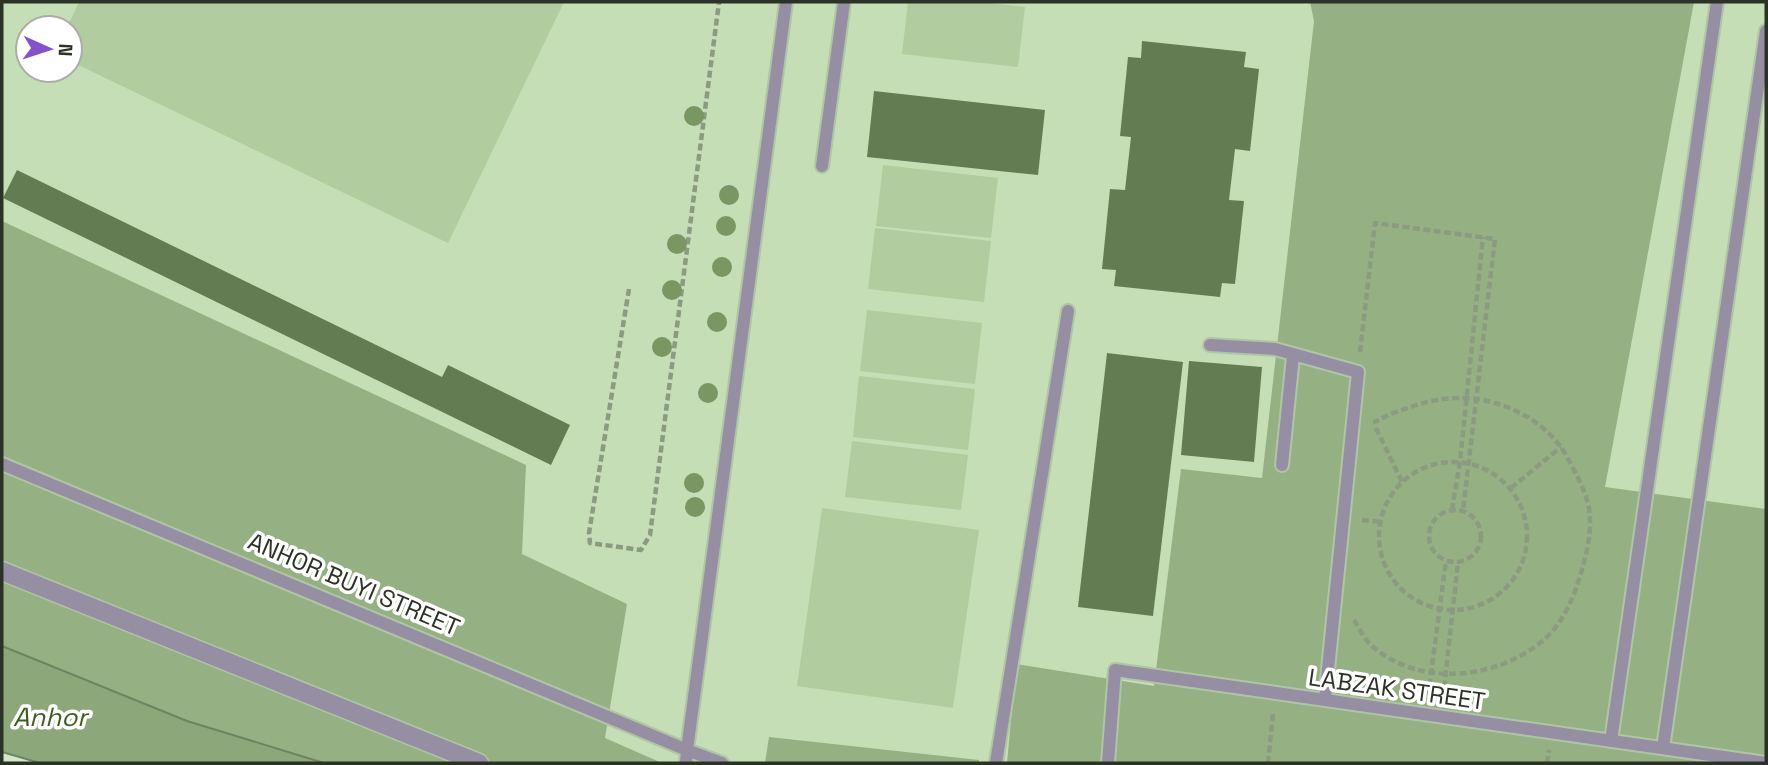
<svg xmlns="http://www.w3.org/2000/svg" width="1768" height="765" viewBox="0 0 1768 765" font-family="'Space Grotesk',sans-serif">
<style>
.built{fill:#c6deb6;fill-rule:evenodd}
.green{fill:#b1cc9f}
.forest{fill:#95b183}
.water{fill:#8ca77a;stroke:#6f8461;stroke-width:2}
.building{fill:#637c51}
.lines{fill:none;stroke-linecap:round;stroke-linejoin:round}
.lane-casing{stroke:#b1c4a6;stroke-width:16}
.street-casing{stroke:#b1c4a6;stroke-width:21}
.path{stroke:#8b9a81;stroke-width:4.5;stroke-dasharray:7 3.5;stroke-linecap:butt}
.lane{stroke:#968fa4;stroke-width:12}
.street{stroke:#968fa4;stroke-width:18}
.tree{fill:#7a9662}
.labels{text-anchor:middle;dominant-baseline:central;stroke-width:7;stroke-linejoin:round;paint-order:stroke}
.street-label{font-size:24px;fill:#2b3326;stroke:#fff}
.water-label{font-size:26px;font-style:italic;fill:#3c5f1e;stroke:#fff}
</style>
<rect width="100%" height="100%" fill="#d3e8c6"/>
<path class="built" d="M2,2H1766V763H216L2,690ZM28,28H70V70H28Z"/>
<g class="green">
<polygon points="79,2 564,2 448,243 70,61 70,28 67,28"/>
<polygon points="908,2 982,2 1025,7 1018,67 902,54"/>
<polygon points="883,165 998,178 991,238 876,226"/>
<polygon points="875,228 991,241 984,302 868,289"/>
<polygon points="867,310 982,323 975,384 860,371"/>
<polygon points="859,376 975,389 968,450 853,437"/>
<polygon points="852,441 968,455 961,510 845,497"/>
<polygon points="822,508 979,530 953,708 797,686"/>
</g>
<g class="forest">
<polygon points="1310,2 1694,2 1605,487 1766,509 1766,763 1007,763 1016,664 1154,686 1181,469 1262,478 1314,21"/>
<polygon points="2,221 526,465 522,554 627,604 605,738 662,763 324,763 187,721 2,646"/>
<polygon points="769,737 979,760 979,763 765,763"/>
</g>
<polygon class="water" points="2,646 187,721 324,763 40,763 2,752"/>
<g class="building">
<polygon points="1142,41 1246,52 1244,67 1259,69 1250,151 1235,149 1229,200 1244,201 1235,284 1222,283 1220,297 1114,286 1116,270 1102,269 1110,189 1125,190 1131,137 1120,136 1128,57 1141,58"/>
<polygon points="874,91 1045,110 1038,175 867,157"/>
<polygon points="17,170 442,377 448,365 570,425 551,465 3,198"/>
<polygon points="1107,353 1183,362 1153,616 1078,607"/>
<polygon points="1189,361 1262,367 1254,462 1181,455"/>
</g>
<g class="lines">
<g class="lane-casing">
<g id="lane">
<polyline points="822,166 844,2"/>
<polyline points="1210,345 1275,349 1358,372 1325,699"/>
<polyline points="2,464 687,750 686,763"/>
<polyline points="1282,465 1293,356"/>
<polyline points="1611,741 1717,2"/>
<polyline points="1663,748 1766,31"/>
<polyline points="722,763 687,750 786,2"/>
<polyline points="996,763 1068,311"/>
<polyline points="1108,763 1115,670 1766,763"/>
</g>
</g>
<g class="street-casing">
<polyline id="street" points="2,571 479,763"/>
</g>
<g class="path">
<polyline points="629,289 589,533 590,543 641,550 650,535 719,2"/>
<polyline points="1360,352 1375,223 1495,239 1463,511"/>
<polyline points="1376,428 1402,482"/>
<circle cx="1453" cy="536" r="74"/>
<polyline points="1511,488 1561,447"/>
<polyline points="1452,510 1460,462 1483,237"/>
<circle cx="1455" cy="536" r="26"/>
<polyline points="1362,520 1381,522"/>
<path d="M1354,620C1359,628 1365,640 1372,646C1419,687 1493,680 1540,643C1564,624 1575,595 1583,566C1588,547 1592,529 1589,508C1585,489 1575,472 1566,455C1545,419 1499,397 1458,398C1434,398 1413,406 1391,414C1384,416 1379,422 1373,422"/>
<polyline points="1428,696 1446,561"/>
<polyline points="1443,698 1458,562"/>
<polyline points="1268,763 1273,714"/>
<polyline points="1547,763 1549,750"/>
</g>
<use href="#lane" class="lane"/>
<use href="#street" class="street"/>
</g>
<g class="tree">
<circle cx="694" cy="116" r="10"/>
<circle cx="729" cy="195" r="10"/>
<circle cx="726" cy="226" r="10"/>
<circle cx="677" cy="244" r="10"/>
<circle cx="722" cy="267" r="10"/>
<circle cx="672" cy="290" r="10"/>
<circle cx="717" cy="322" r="10"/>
<circle cx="662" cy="347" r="10"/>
<circle cx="708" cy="393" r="10"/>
<circle cx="694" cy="483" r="10"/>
<circle cx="695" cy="507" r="10"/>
</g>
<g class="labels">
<g class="street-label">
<text transform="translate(354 584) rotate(23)">ANHOR BUYI STREET</text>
<text transform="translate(1397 689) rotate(8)">LABZAK STREET</text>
</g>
<g class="water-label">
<text x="50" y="717">Anhor</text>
</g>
</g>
<rect width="1768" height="765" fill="none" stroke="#2b3326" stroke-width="7"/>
<g transform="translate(49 49) rotate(93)"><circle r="33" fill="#ffffff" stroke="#aaada8" stroke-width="2"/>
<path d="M0-5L12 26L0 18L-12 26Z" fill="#8551c9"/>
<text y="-10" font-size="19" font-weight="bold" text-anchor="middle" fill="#2b3326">N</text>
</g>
</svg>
